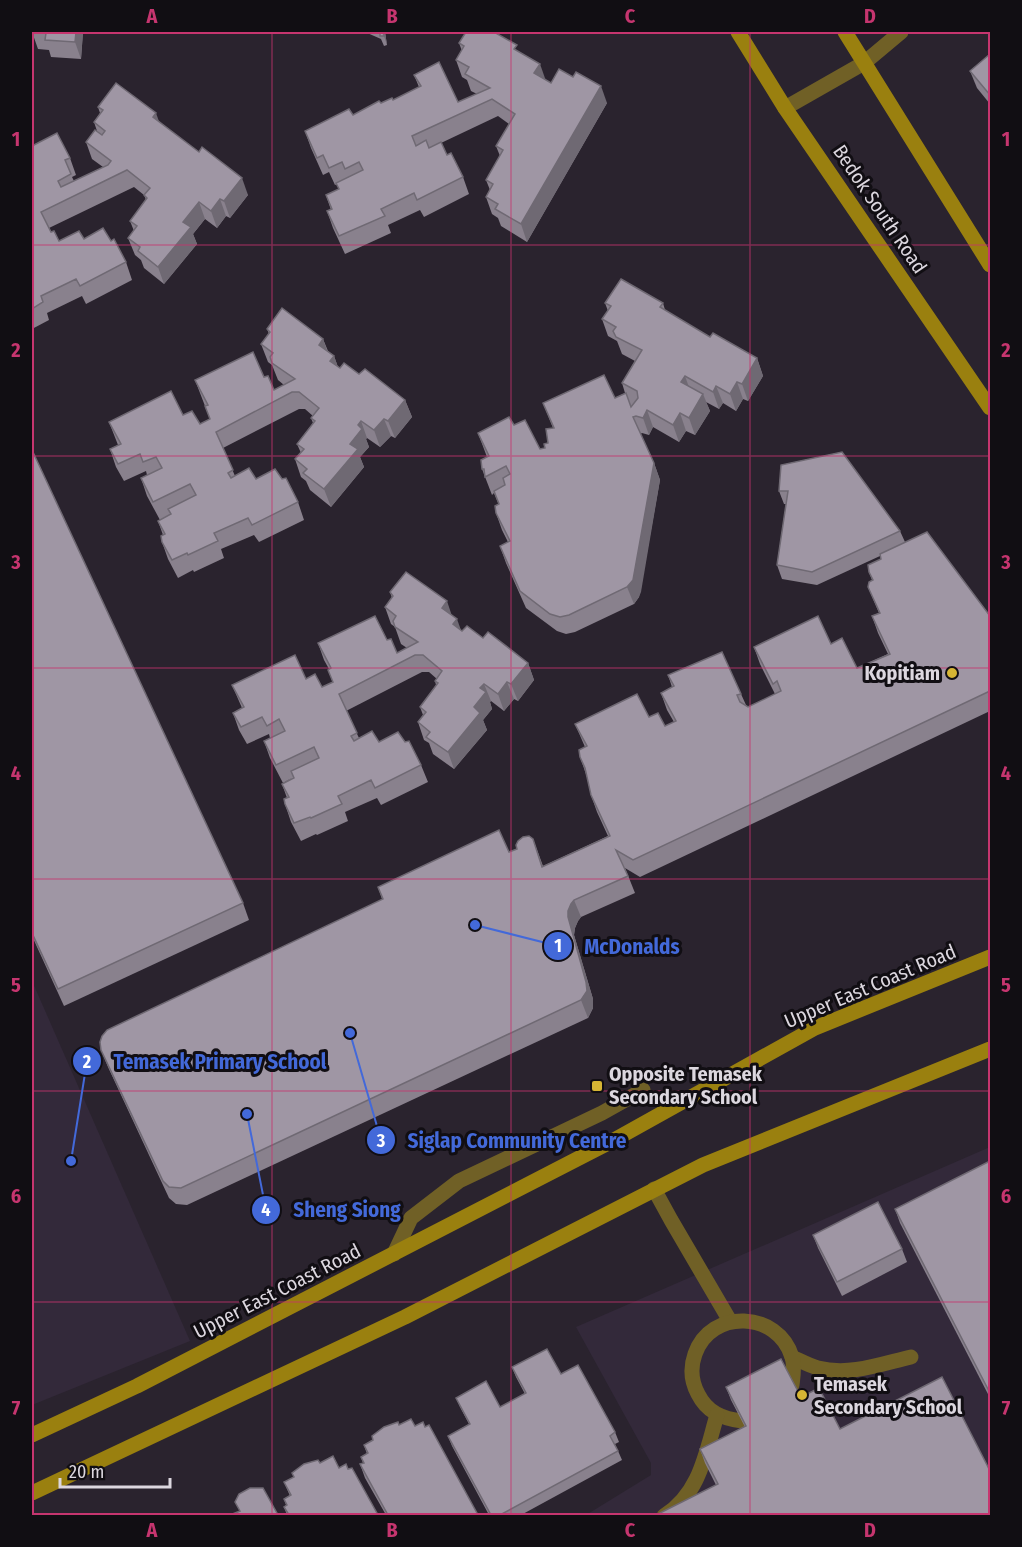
<svg xmlns="http://www.w3.org/2000/svg" width="1022" height="1547" viewBox="0 0 1022 1547" font-family="'Fira Sans Condensed',sans-serif">
<style>
.built{fill:#33293a}
.lines{fill:none;stroke-linecap:round;stroke-linejoin:round}
.service{stroke:#706026;stroke-width:15}
.minor{stroke:#706026;stroke-width:15}
.secondary{stroke:#9a800f;stroke-width:15}
.wall{fill:#89818d}
.shaded-wall{fill:#6f6973}
.building{fill:#9f96a4;stroke:#6f6973;stroke-width:1.5}
.grid{fill:none;stroke:#c6356f;stroke-width:1.5;stroke-opacity:0.55}
.poi-dot{fill:#d6b534;stroke:#110e13;stroke-width:2}
.labels{text-anchor:middle;dominant-baseline:central;stroke-width:6;stroke-linejoin:round;paint-order:stroke}
.street-label{font-size:20px;fill:#dcd7df;stroke:#110e13}
.poi-label{font-size:20px;font-weight:bold;fill:#dcd7df;stroke:#110e13;text-anchor:start}
.leader{fill:none;stroke:#4369d9;stroke-width:2}
.callout-dot{fill:#4369d9;stroke:#110e13;stroke-width:2}
.mark-label{font-size:18px;text-anchor:middle;font-weight:bold;fill:#fff}
.callout-label{font-size:21px;text-anchor:middle;font-weight:bold;fill:#4369d9;stroke:#110e13;stroke-width:6;stroke-linejoin:round;paint-order:stroke}
.neatline{fill:none;stroke:#c6356f;stroke-width:2}
.grid-label{font-size:20px;text-anchor:middle;font-weight:bold;fill:#c6356f}
</style>
<rect width="100%" height="100%" fill="#2a232e"/>
<g class="built">
<polygon points="32,981 190,1341 32,1405"/>
<polygon points="990,1147 990,1515 586,1515 651,1475 651,1463 576,1327"/>
</g>
<g class="lines">
<g class="service">
<polyline points="654,1189 671,1220 730,1321"/>
<polyline points="394,1254 411,1218 459,1181 602,1113 643,1090"/>
<path d="M792,1357C801,1361 810,1366 818,1368C850,1376 881,1364 911,1357"/>
<path d="M742,1421C722,1419 707,1412 698,1394C691,1381 690,1368 695,1354C711,1308 778,1311 792,1357C795,1366 793,1376 792,1385"/>
<path d="M664,1516C700,1494 706,1452 717,1415"/>
</g>
<polyline class="minor" points="785,108 864,63 901,32"/>
<g class="secondary">
<polyline points="738,32 785,108 990,408"/>
<polyline points="845,32 990,265"/>
<polyline points="32,1435 137,1386 614,1140 815,1028 990,957"/>
<polyline points="32,1493 405,1317 703,1165 990,1049"/>
</g>
</g>
<g class="wall">
<polygon points="32,32 83,32 81,59 51,57 49,50 38,49"/>
<polygon points="365,32 385,32 387,45 384,46 381,39"/>
<polygon points="459,43 519,52 546,80 551,83 607,103 527,242 501,226 498,218 492,214 486,197 490,190 486,180 500,156 496,146 509,124 498,116 441,143 447,155 463,177 469,194 424,217 420,210 388,225 391,233 345,254 333,228 327,211 331,210 326,195 339,189 337,184 335,185 329,172 323,175 311,148 305,131 353,115 381,103 393,100 419,87 414,75 458,102 477,94 471,91 467,80 462,77 456,60 462,51"/>
<polygon points="990,54 990,104 977,88 970,71"/>
<polygon points="98,107 159,122 248,195 230,218 226,216 217,228 205,219 193,234 197,244 164,284 144,268 141,260 135,255 128,238 134,231 130,221 146,200 144,195 134,187 49,228 51,232 59,241 84,239 111,241 126,262 132,280 86,304 82,296 47,313 49,320 32,329 32,146 70,158 76,175 72,177 74,181 103,167 92,159 86,142 97,131 94,122 100,113"/>
<polygon points="605,303 663,303 665,310 710,337 757,358 763,376 748,401 743,399 736,411 723,403 719,409 706,402 710,411 695,435 686,431 679,442 653,427 649,435 642,433 640,434 654,463 660,480 639,597 634,604 575,632 566,634 557,631 526,608 506,563 500,546 508,542 502,530 496,513 499,505 494,493 492,495 482,469 487,457 478,433 514,425 540,449 545,448 548,443 553,428 543,403 615,398 625,393 622,383 635,361 622,354 617,341 608,336 602,319 608,311"/>
<polygon points="267,329 323,339 328,351 334,356 338,367 359,374 405,400 412,417 395,438 391,436 380,447 367,438 366,439 369,447 360,457 364,467 331,507 310,490 306,481 301,477 295,459 301,453 297,444 313,423 311,418 313,416 305,409 299,409 223,448 235,476 256,479 282,479 298,502 304,520 259,542 254,535 221,549 224,558 194,572 193,570 178,578 168,559 162,542 163,535 158,521 160,520 147,496 141,478 147,475 146,471 124,481 116,467 110,449 118,445 109,422 183,415 200,424 210,419 195,380 264,377 274,390 284,385 278,380 272,365 268,362 261,344 269,334"/>
<polygon points="32,450 243,903 249,920 64,1006 32,936"/>
<polygon points="781,465 900,531 905,542 990,616 990,711 640,877 625,868 635,893 581,917 578,921 575,928 574,935 593,999 593,1008 588,1018 187,1205 176,1204 169,1198 108,1067 101,1050 382,899 378,887 509,852 517,849 533,839 543,866 608,836 597,812 591,795 587,777 580,757 585,747 575,724 649,717 665,726 674,722 667,710 661,693 672,687 668,675 741,694 746,705 748,707 775,694 760,664 754,647 831,644 857,668 888,654 878,633 872,616 879,613 868,587 872,580 869,572 881,559 880,556 817,585 782,579 777,565 786,504 784,504 779,491"/>
<polygon points="390,592 452,615 461,630 462,631 483,638 528,663 534,680 518,701 514,699 504,711 491,701 490,702 492,709 483,720 487,730 454,769 433,754 429,743 424,740 418,722 423,715 420,707 436,685 435,681 437,679 429,672 422,672 346,711 359,738 379,742 421,765 428,782 381,805 377,798 345,812 348,821 317,835 316,834 301,841 291,822 285,804 287,798 282,784 293,777 283,783 270,758 264,741 270,738 269,734 247,744 239,730 233,713 242,708 232,685 306,679 322,687 333,683 328,670 329,669 324,660 318,643 387,640 397,653 407,648 401,644 395,627 391,624 385,607 392,598"/>
<polygon points="990,1161 990,1398 900,1223 895,1209"/>
<polygon points="813,1235 902,1249 907,1262 842,1296 818,1248"/>
<polygon points="512,1367 561,1374 615,1432 619,1442 615,1444 622,1460 521,1515 489,1515 452,1446 448,1436 469,1424 460,1407 456,1398 500,1407 525,1394 516,1377"/>
<polygon points="726,1387 801,1397 840,1429 716,1485 705,1463 700,1449 745,1427 731,1400"/>
<polygon points="399,1425 425,1427 478,1515 386,1515 365,1478 360,1464 363,1463 361,1457 367,1454 364,1445"/>
<polygon points="320,1463 339,1468 348,1469 378,1515 287,1515 284,1507 286,1505 284,1499 290,1496 284,1482"/>
</g>
<g class="shaded-wall">
<polygon points="76,32 83,32 81,59 75,42"/>
<polygon points="383,32 385,32 387,45 384,36"/>
<polygon points="540,64 546,81 534,73"/>
<polygon points="601,86 607,103 527,242 521,224"/>
<polygon points="156,113 162,130 153,117"/>
<polygon points="242,178 248,195 230,218 224,201"/>
<polygon points="220,199 226,216 217,228 211,211"/>
<polygon points="199,202 205,219 193,234 197,244 164,284 158,267 183,222"/>
<polygon points="323,339 329,356 319,345"/>
<polygon points="334,356 340,373 330,361"/>
<polygon points="757,358 763,376 748,401 742,384"/>
<polygon points="685,376 691,393 681,382"/>
<polygon points="737,382 743,399 736,411 730,394"/>
<polygon points="716,386 723,403 719,409 713,392"/>
<polygon points="703,394 710,411 695,435 689,418"/>
<polygon points="405,400 412,417 395,438 388,421"/>
<polygon points="647,410 653,427 649,435 643,418"/>
<polygon points="680,413 686,431 679,442 673,425"/>
<polygon points="384,419 391,436 380,447 374,430"/>
<polygon points="361,421 367,438 366,439 369,447 360,457 364,467 331,507 324,489 350,444 358,425"/>
<polygon points="654,463 660,480 641,592 639,597 634,604 627,587"/>
<polygon points="447,601 453,619 442,608"/>
<polygon points="457,619 463,636 453,624"/>
<polygon points="528,663 534,680 518,701 511,684"/>
<polygon points="507,682 514,699 504,711 498,694"/>
<polygon points="484,684 491,701 490,702 492,709 483,720 487,730 454,769 448,752 474,707 480,688"/>
<polygon points="574,900 581,917 578,921 575,928 574,935 593,999 593,1008 588,1018 581,1000 568,917 568,911 571,904"/>
</g>
<g class="building">
<polygon points="32,32 76,32 75,42 45,40 46,33"/>
<polygon points="380,32 383,32 384,36 380,36"/>
<polygon points="466,32 494,32 517,45 514,49 540,64 534,73 551,83 559,69 573,77 576,72 601,86 521,224 495,209 498,204 486,197 493,184 486,180 503,150 496,146 515,114 492,99 412,136 416,146 426,140 429,148 441,142 447,155 451,153 463,177 417,200 414,193 381,209 385,216 339,236 327,211 332,209 326,195 339,189 336,183 363,170 359,162 345,169 342,162 329,168 323,155 317,158 305,131 349,109 353,115 379,101 381,103 392,98 393,100 421,86 414,75 439,62 458,102 490,88 465,74 469,67 456,60 464,46 459,43"/>
<polygon points="990,54 990,95 970,71"/>
<polygon points="116,83 156,113 153,117 199,152 202,147 242,178 224,201 220,199 211,211 199,202 183,222 191,227 158,267 138,251 140,247 128,238 137,226 130,221 147,198 144,195 150,188 127,170 41,212 51,232 54,231 59,241 79,231 84,239 103,228 111,241 114,239 126,262 80,286 76,279 41,296 43,302 32,309 32,146 57,133 70,158 65,160 71,174 58,181 61,187 108,165 111,161 86,142 95,130 102,135 105,131 94,122 103,110 98,107"/>
<polygon points="621,279 663,303 660,307 710,337 713,333 757,358 742,384 737,382 730,394 716,386 713,392 685,376 681,382 703,394 689,418 680,413 673,425 647,410 643,418 636,416 633,417 654,463 633,580 627,587 569,615 560,617 550,614 520,591 500,546 510,541 496,513 495,506 499,504 494,491 505,485 503,478 510,474 506,466 485,477 484,469 482,469 481,460 489,456 478,433 509,417 514,425 525,420 540,449 545,448 544,444 548,443 546,429 554,428 543,403 604,375 615,398 626,393 631,407 638,398 637,391 622,383 642,350 616,337 613,331 616,327 602,319 611,306 605,303"/>
<polygon points="282,308 323,339 319,345 334,356 330,361 340,368 344,363 359,374 365,369 405,400 388,421 384,419 374,430 361,421 358,425 362,429 350,444 358,449 324,489 303,473 307,469 295,459 304,449 297,444 315,421 311,418 319,408 299,392 292,392 216,432 233,470 228,473 231,478 249,468 256,479 275,469 282,479 286,478 298,502 252,525 248,518 214,533 218,541 188,555 187,553 172,560 162,542 161,536 165,534 158,521 171,514 168,509 196,495 190,484 153,502 141,478 162,468 156,457 143,462 140,454 118,464 110,449 121,444 109,422 171,391 183,415 192,411 200,424 210,419 205,406 208,405 195,380 253,352 264,377 268,376 274,390 295,379 272,363 270,357 273,353 261,344 270,332 267,329"/>
<polygon points="32,450 243,903 58,989 32,933"/>
<polygon points="842,452 900,531 812,572 777,565 788,491 779,491 781,465"/>
<polygon points="927,532 990,616 990,691 633,860 616,850 628,876 574,900 571,904 568,911 568,917 586,982 587,991 581,1000 181,1188 169,1187 163,1181 101,1050 100,1042 102,1036 107,1030 383,899 378,887 499,830 509,852 517,849 516,845 518,841 523,837 529,836 533,839 542,867 610,836 591,795 585,768 580,757 579,750 587,746 575,724 637,694 649,717 658,713 665,726 676,721 661,693 674,686 668,675 722,652 741,694 737,695 740,702 748,707 781,691 777,681 773,684 754,647 818,616 831,644 842,638 857,668 890,654 872,616 880,613 868,587 869,582 873,580 869,572 868,565 881,559 880,554"/>
<polygon points="406,572 447,601 442,608 457,619 453,624 462,631 467,626 483,638 488,632 528,663 511,684 507,682 498,694 484,684 480,688 486,692 474,707 480,713 448,752 426,737 430,732 418,722 426,712 420,707 438,683 435,681 442,671 423,655 415,655 339,694 357,733 351,736 354,741 372,731 379,742 398,732 405,742 409,741 421,765 375,788 371,780 338,796 342,804 311,818 310,817 294,823 285,804 284,799 289,797 282,784 294,778 291,771 319,758 314,747 276,765 264,741 285,731 279,719 267,726 262,717 241,727 233,713 244,707 232,685 295,655 306,679 315,674 322,687 333,682 328,670 331,668 318,643 375,616 387,640 391,639 397,653 418,642 395,627 393,621 396,616 385,607 393,596 390,592"/>
<polygon points="990,1161 990,1393 895,1209"/>
<polygon points="878,1202 902,1249 837,1282 813,1235"/>
<polygon points="547,1349 561,1374 578,1365 615,1432 610,1436 618,1451 500,1515 491,1515 448,1436 470,1424 456,1398 486,1381 500,1407 526,1393 512,1367"/>
<polygon points="781,1359 801,1397 819,1388 840,1429 942,1377 990,1471 990,1515 656,1515 718,1484 700,1449 746,1426 726,1387"/>
<polygon points="411,1419 415,1426 423,1422 425,1427 429,1425 478,1515 388,1515 360,1464 364,1463 361,1457 368,1453 364,1445 373,1440 372,1436 384,1427 398,1422 399,1425"/>
<polygon points="333,1456 339,1468 346,1464 348,1469 352,1468 378,1515 289,1515 284,1507 287,1505 284,1499 291,1495 284,1482 294,1477 292,1473 304,1464 318,1460 320,1463"/>
<polygon points="250,1488 263,1488 278,1515 230,1515 240,1511 235,1502 239,1494"/>
</g>
<path class="grid" d="M272,32V1516M511,32V1516M750,32V1516M32,245H990M32,456H990M32,668H990M32,879H990M32,1091H990M32,1302H990"/>
<g class="poi-dot">
<circle cx="952" cy="673" r="6"/>
<rect x="591" y="1080" width="12" height="12" rx="3"/>
<circle cx="802" cy="1395" r="6"/>
</g>
<g class="labels">
<g class="street-label">
<text transform="translate(880 209) rotate(56)">Bedok South Road</text>
<text transform="translate(870 986) rotate(-23)">Upper East Coast Road</text>
<text transform="translate(277 1291) rotate(-27)">Upper East Coast Road</text>
</g>
<g class="poi-label">
<text x="940" y="673" text-anchor="end">Kopitiam</text>
<text x="609" y="1074">Opposite Temasek<tspan x="609" dy="23">Secondary School</tspan></text>
<text x="814" y="1384">Temasek<tspan x="814" dy="23">Secondary School</tspan></text>
</g>
</g>
<path class="leader" d="M475 925L558 946M71 1161L87 1061M350 1033L381 1140M247 1114L266 1210"/>
<g class="callout-dot">
<circle cx="475" cy="925" r="6"/>
<circle cx="71" cy="1161" r="6"/>
<circle cx="350" cy="1033" r="6"/>
<circle cx="247" cy="1114" r="6"/>
<circle cx="558" cy="946" r="15"/>
<circle cx="87" cy="1061" r="15"/>
<circle cx="381" cy="1140" r="15"/>
<circle cx="266" cy="1210" r="15"/>
</g>
<g class="mark-label">
<text x="558" y="952">1</text>
<text x="87" y="1068">2</text>
<text x="381" y="1147">3</text>
<text x="266" y="1216">4</text>
</g>
<g class="callout-label">
<text x="632" y="954">McDonalds</text>
<text x="220" y="1069">Temasek Primary School</text>
<text x="517" y="1148">Siglap Community Centre</text>
<text x="347" y="1217">Sheng Siong</text>
</g>
<rect width="1022" height="1547" fill="none" stroke="#110e13" stroke-width="66"/>
<path d="M60 1478v9h110v-9" fill="none" stroke="#dcd7df" stroke-width="3"/>
<text x="69" y="1478" font-size="18" fill="#dcd7df" stroke="#110e13" stroke-width="4.5" paint-order="stroke">20 m</text>
<rect x="33" y="33" width="956" height="1481" class="neatline"/>
<g class="grid-label">
<text x="152" y="23">A</text>
<text x="392" y="23">B</text>
<text x="630" y="23">C</text>
<text x="870" y="23">D</text>
<text x="16" y="146">1</text>
<text x="1006" y="146">1</text>
<text x="16" y="357">2</text>
<text x="1006" y="357">2</text>
<text x="16" y="569">3</text>
<text x="1006" y="569">3</text>
<text x="16" y="780">4</text>
<text x="1006" y="780">4</text>
<text x="16" y="992">5</text>
<text x="1006" y="992">5</text>
<text x="16" y="1203">6</text>
<text x="1006" y="1203">6</text>
<text x="16" y="1415">7</text>
<text x="1006" y="1415">7</text>
<text x="152" y="1537">A</text>
<text x="392" y="1537">B</text>
<text x="630" y="1537">C</text>
<text x="870" y="1537">D</text>
</g>
</svg>
